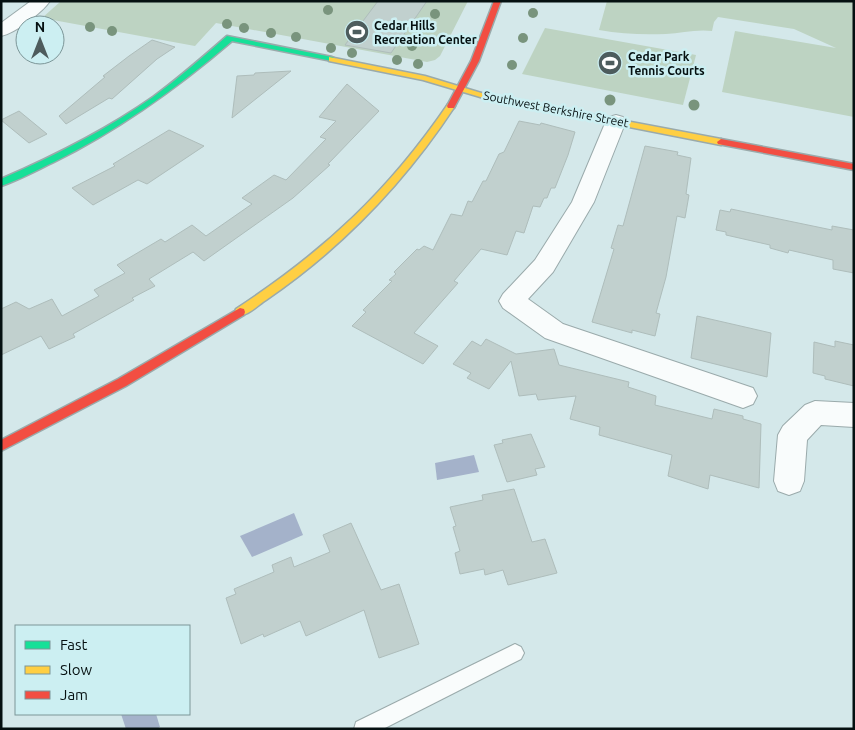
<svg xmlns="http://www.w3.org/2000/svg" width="855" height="730" viewBox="0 0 855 730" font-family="Ubuntu,sans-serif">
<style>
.green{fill:#bdd3c2}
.water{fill:#a4b2ca}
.building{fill:#c1d0ce;stroke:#aebdbb}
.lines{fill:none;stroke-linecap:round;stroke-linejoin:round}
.lane-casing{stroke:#9aaaab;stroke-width:2}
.street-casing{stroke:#9aaaab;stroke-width:2}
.fast-casing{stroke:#9aaaab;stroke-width:3}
.slow-casing{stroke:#9aaaab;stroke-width:3}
.jam-casing{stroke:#9aaaab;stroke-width:3}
.lane{fill:#f9fcfc;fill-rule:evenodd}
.street{fill:#f9fcfc;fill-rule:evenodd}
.fast{fill:#16e098;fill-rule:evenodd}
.slow{fill:#ffcf43;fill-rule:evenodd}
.jam{fill:#f24e42;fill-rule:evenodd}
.tree{fill:#79947d}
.labels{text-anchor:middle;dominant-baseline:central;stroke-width:5;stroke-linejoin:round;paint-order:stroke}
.far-poi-label{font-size:12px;font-weight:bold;fill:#051011;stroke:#cceff2;text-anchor:start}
.far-street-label{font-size:12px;fill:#051011;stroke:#cceff2}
</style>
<rect width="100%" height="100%" fill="#d4e8ea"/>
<g class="green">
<polygon points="61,1 468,1 440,56 435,60 427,62 216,23 195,46 42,18"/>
<path d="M607,1H854V117L722,92L735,31L836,48L794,29L718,17L714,22L712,31C697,29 681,33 666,34C643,35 621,34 599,30Z"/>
<polygon points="545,28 696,55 683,105 522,74"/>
</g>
<g class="water">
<polygon points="474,455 479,472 437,480 435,463"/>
<polygon points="294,513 303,535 252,557 240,536"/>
<polygon points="121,714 156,714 160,727 157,729 126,729"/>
</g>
<g class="building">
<polygon points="378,1 427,1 391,53 345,45"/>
<polygon points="152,40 175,47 157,59 112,99 109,98 66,124 59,116 105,77 103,76 129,56"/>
<polygon points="291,71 252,102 232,118 237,76 254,75 255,73"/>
<polygon points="347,84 379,111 328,164 330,165 293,198 204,261 193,252 149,279 155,286 132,298 134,300 73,334 75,337 49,349 41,336 1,355 1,309 16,302 29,309 52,299 62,316 99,296 94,290 125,273 117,265 161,239 165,242 192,225 206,236 252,204 242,198 274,175 286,180 326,139 320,137 336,121 319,117"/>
<polygon points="19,111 47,134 29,143 1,120"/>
<polygon points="519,121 540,125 541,123 575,132 568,155 555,188 551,188 547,198 544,198 540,207 533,206 524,233 516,231 507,255 481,249 454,281 458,283 414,333 438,346 423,364 352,326 366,312 363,310 392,281 389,280 396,274 394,272 417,249 419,250 424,246 433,250 451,214 462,216 468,201 472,202 483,181 486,181 499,154 504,152"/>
<polygon points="169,130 204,146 147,184 138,180 93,205 72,188 115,166 113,164"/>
<polygon points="645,146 678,152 677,155 691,158 686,194 689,195 685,218 677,216 666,277 656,313 660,314 655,336 632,330 632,333 592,322 614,249 611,248 618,225 623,226"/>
<polygon points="731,209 832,230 832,226 854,230 854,273 833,269 833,260 789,250 788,253 770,248 770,245 726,235 726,232 716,230 720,210 730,212"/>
<polygon points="697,316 771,333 767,377 691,358"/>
<polygon points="486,339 516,354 554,349 559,365 629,382 628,387 656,396 655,405 712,419 714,409 743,416 743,419 761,424 759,488 710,475 708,489 668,476 672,455 599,435 600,427 570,419 576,396 538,400 536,394 519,396 511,361 489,389 467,378 471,373 453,364 472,341 481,346"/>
<polygon points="835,341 854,345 854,386 825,379 825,376 813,373 814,342 835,347"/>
<polygon points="531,434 545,467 535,469 537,475 507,482 494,445 503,443 502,440"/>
<polygon points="514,489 532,542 545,539 557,573 508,585 503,570 485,575 484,569 460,574 455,553 460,551 453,527 456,526 450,507 483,500 482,495"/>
<polygon points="351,523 381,590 399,584 419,644 379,658 364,610 306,636 300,621 264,637 263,634 241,644 226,598 236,594 234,589 274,572 272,565 291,557 294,567 330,552 323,535"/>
</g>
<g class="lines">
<g class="lane-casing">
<polygon id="lane" points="515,644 521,647 524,653 521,659 383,729 354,729 356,722"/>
</g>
<g class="street-casing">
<g id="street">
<path d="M31,1H50C42,13 15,33 1,36V23Z"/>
<polygon points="616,115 623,117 626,121 594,202 553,272 528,299 563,324 753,388 757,396 753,404 743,408 545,338 503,308 499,301 503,294 535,260 572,202 606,121 609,117"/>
<polygon points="815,401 854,403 854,427 821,425 807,440 804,481 800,491 789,495 778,491 774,481 778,435 783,426 805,405"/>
</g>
</g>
<g class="fast-casing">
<path id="fast" d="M227,36L332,57L336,59L332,61L232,41C176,89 120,129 54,162C37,170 19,180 1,186V179C54,156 106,130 153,97C179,78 203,57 227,36Z"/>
</g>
<g class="slow-casing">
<g id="slow">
<polygon points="329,57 425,76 488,95 721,139 725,142 721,145 487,99 423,80 329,61"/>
<path d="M448,104H454L455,106C405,182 342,248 266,300C258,305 246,318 236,315L235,312L236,309C324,251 388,192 448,104Z"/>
</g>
</g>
<g class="jam-casing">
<g id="jam">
<polygon points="494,1 501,1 479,61 455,106 454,108 448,108 447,106 471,61"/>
<polygon points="721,139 854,164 854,170 718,144 717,142"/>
<polygon points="240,308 244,309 245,312 244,315 126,386 1,451 1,440 118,379"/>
</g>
</g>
<use href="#lane" class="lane"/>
<use href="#street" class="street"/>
<use href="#fast" class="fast"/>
<use href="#slow" class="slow"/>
<use href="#jam" class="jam"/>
</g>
<g class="tree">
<circle cx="328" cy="10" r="5"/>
<circle cx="533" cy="13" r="5"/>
<circle cx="435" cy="14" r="5"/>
<circle cx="227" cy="24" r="5"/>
<circle cx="90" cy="27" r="5"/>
<circle cx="244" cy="28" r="5"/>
<circle cx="112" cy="31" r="5"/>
<circle cx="271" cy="33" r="5"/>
<circle cx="296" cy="37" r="5"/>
<circle cx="523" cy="38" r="5"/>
<circle cx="412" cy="46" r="5"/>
<circle cx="331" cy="48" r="5"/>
<circle cx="352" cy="53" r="5"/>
<circle cx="397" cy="60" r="5"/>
<circle cx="418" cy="64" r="5"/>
<circle cx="512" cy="65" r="5"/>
<circle cx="610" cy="100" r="5.5"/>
<circle cx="694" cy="105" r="5.5"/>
</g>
<defs>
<g id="stadium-disc" transform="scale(1.25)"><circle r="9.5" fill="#4d5c5d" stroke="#cceff2"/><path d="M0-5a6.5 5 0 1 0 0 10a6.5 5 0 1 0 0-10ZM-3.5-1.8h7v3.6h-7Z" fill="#fff"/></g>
</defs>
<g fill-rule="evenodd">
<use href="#stadium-disc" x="357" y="32"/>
<use href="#stadium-disc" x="610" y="63"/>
</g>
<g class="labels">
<g class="far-poi-label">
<text x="374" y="25">Cedar Hills<tspan x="374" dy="14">Recreation Center</tspan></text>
<text x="628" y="56">Cedar Park<tspan x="628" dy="14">Tennis Courts</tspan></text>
</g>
<g class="far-street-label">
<text transform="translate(556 109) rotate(11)">Southwest Berkshire Street</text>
</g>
</g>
<rect width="855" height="730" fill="none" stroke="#051011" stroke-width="5"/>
<rect x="15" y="625" width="175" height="90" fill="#cceff2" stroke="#7c9698"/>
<rect x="25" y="641" width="25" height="8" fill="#16e098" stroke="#7c9698"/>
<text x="60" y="650" font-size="15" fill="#051011">Fast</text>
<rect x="25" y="666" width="25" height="8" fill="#ffcf43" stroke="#7c9698"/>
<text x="60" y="675" font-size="15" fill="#051011">Slow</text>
<rect x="25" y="691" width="25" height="8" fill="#f24e42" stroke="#7c9698"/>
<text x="60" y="700" font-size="15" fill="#051011">Jam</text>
<g transform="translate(40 40)"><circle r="24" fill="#cceff2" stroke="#7c9698"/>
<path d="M0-4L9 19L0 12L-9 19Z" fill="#4d5c5d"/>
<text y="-8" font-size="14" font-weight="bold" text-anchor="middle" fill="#051011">N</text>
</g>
</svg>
